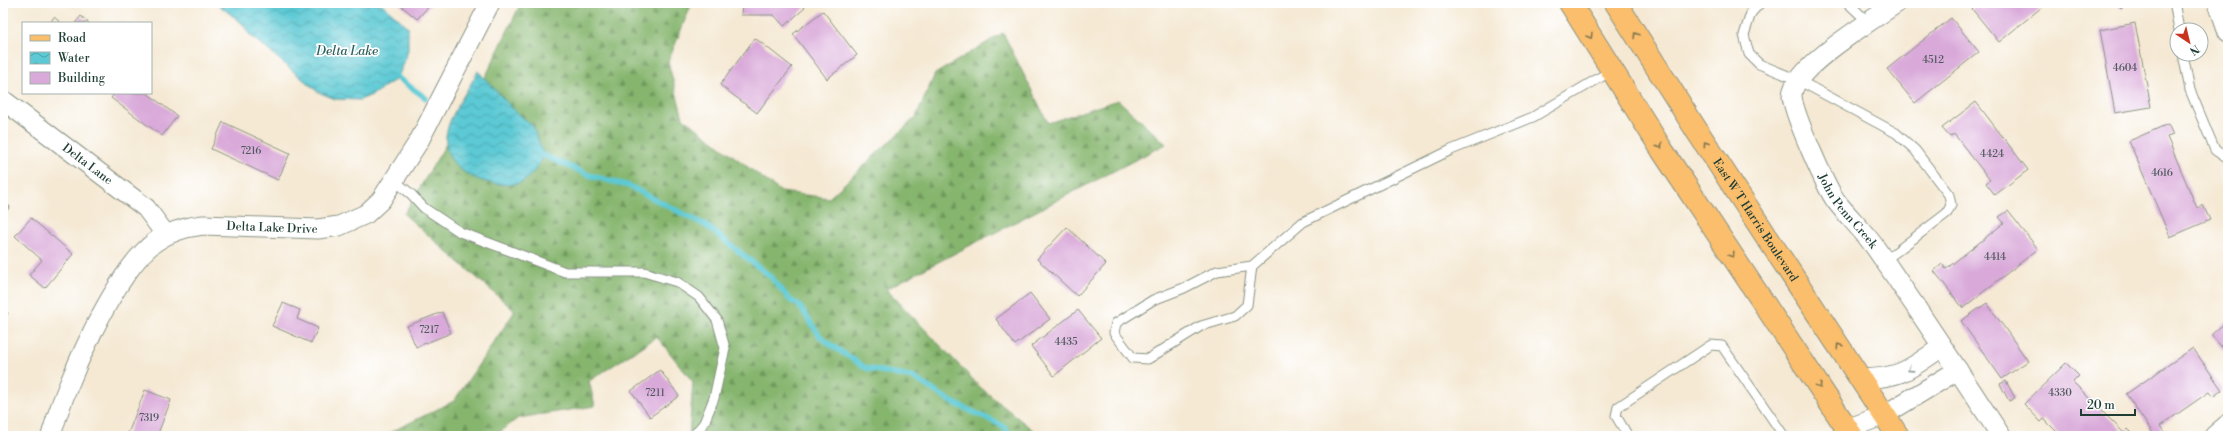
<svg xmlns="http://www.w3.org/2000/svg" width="2231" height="439" viewBox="0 0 2231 439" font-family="'Libre Bodoni',serif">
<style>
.forest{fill:url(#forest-firs);stroke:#527a51}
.water{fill:url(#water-waves);stroke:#3e8384}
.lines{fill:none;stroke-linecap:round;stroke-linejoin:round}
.stream{stroke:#5cc9d4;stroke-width:5.5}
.building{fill:#d9a9d9}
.service-casing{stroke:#8a9384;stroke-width:11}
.minor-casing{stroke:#8a9384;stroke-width:21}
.primary-casing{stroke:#8a9384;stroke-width:24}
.service{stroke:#fff;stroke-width:9}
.minor{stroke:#fff;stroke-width:19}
.primary{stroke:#fabe6d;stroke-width:22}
.oneway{stroke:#82774e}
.oneway2{stroke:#8f9e9a}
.labels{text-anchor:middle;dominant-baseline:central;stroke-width:3.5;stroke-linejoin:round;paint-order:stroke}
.number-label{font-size:10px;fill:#4e585d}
.street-label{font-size:12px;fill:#1f3d34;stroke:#fff}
.water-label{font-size:13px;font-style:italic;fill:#2e605c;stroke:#fff}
</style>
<defs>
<pattern id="forest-firs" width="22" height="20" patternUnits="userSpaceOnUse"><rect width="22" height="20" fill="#86b66e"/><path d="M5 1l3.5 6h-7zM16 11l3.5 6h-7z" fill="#6d955b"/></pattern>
<pattern id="water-waves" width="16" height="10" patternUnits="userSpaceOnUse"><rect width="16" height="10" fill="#5cc9d4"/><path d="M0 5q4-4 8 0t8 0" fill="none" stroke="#4ba4ad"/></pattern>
</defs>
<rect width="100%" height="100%" fill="#fff"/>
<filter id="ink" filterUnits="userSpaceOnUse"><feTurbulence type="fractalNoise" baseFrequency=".025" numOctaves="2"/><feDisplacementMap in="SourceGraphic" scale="8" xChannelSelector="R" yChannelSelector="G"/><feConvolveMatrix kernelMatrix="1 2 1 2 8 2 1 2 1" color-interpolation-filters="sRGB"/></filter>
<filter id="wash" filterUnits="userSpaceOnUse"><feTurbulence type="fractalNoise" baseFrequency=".012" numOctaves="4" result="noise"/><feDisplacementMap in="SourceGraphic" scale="16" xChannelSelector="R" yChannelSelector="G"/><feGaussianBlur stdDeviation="0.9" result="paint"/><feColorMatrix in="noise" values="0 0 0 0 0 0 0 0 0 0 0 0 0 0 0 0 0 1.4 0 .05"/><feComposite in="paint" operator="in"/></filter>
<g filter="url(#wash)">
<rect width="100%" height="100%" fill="#f5e9d4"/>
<polygon class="forest" points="521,3 692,3 668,62 683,118 781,192 829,198 916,117 935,74 1003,33 1048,123 1118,100 1166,144 886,289 981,388 1040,436 689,436 693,382 657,337 589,381 595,406 518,418 495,436 383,436 454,401 515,311 404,214 481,86"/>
<g class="water">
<polygon points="216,3 381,3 408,27 408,50 398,78 372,95 360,100 335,99 318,92 249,34 242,23"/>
<path d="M478,71L513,109L533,126L544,156C538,165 531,179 520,183C491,190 442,173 446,136C448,116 469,89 478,71Z"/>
</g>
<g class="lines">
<g class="stream">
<polyline points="395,71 398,78 426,98"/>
<polyline points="538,153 589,175 629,186 705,225 770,276 791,301 798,304 820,336 831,345 866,368 914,378 952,402 1001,425 1013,436"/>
</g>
</g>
<g id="blocks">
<g class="building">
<polygon points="398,3 432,3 417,19"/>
<polygon points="742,3 801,3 805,8 784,26 774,15 741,15"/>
<polygon points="1980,3 2047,3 1999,42 1972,9"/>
<polygon points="2116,3 2128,3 2121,9"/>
<polygon points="823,11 857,55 827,79 793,34"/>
<polygon points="81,16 89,23 75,23"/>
<polygon points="54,17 61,23 50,23"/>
<polygon points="1951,18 1979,52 1915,103 1887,69"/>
<polygon points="2135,23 2151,107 2115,113 2100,30"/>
<polygon points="755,38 792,67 757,113 720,85"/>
<polygon points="115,93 147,93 177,116 162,136 111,98"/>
<polygon points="1976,102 2028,170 1995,195 1986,183 1990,180 1954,134 1950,137 1942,128"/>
<polygon points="223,122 290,153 278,180 211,149"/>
<polygon points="2168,124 2173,135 2167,137 2197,208 2203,205 2210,220 2170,237 2129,141"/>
<polygon points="3,201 10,207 3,215"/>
<polygon points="2008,211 2038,249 1963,308 1934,271 1942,264 1946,269 2004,223 1999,217"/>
<polygon points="31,218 73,254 45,288 29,275 42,260 15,236"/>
<polygon points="1067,227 1106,264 1077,296 1037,259"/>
<polygon points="1030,293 1050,319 1015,345 996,319"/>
<polygon points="283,303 300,310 297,319 318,328 311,343 272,326"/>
<polygon points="1987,303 2028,361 2002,379 1961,321"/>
<polygon points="3,309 8,313 3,321"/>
<polygon points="1078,310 1101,338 1054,376 1031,346"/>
<polygon points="442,312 451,333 416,347 407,326"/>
<polygon points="2228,320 2228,354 2211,335"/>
<polygon points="2193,348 2222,390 2213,397 2209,392 2160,426 2165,433 2155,436 2126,394"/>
<polygon points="2066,363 2079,376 2073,382 2124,433 2128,429 2135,436 2061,436 2044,419 2041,422 2024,404"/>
<polygon points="660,370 679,396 650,417 631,391"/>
<polygon points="2006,381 2015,398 2009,401 2000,384"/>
<polygon points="145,390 171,400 157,436 127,436"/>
</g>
</g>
</g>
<g filter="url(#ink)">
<use href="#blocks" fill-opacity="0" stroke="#8a9384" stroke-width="1"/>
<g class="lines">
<g class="service-casing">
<g id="service">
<polyline points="1760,3 1751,13 1744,35 1749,54 1759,64 1798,80 1896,133 1915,150 1949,195 1951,205 1947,213 1884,261"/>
<polyline points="1848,3 1869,23"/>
<polyline points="2177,3 2175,7 2179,30"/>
<polyline points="2183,54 2190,90 2215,150 2225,157 2228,157"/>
<polyline points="395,181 411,194 424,208 460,232 513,252 565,272 644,272 677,282 699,297 717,320 725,348 714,398 704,423 693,436"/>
<polyline points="1252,266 1217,271 1184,288 1153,300 1116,323 1114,333 1133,358 1148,359 1201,326 1235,316 1247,305 1252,266 1303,222 1451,150 1533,117 1611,71"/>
<polyline points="1628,436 1616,416 1618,407 1711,345 1722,346 1784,436"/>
<polyline points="1834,436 1847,429"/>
</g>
</g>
<g class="minor-casing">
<g id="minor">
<path id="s1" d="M1897,3C1874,19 1794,67 1792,95C1792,111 1826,187 1836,201C1849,218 1865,232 1877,250C1919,311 1960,373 2001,436"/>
<polyline points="2218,3 2228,32"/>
<path id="s2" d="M3,100L146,208L166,235"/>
<path d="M1861,379C1903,378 1909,369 1942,347"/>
<polyline points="1847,429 1884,415 1958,370"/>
<path id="s3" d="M51,436C64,387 114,272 155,242C170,231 186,227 203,225L318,229L339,226L366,214L381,200L419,141L490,3"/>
<polyline points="2214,436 2228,424"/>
</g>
</g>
<g class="primary-casing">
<g id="primary">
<polyline points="1570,3 1662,150 1852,436"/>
<path id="s4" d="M1616,3L1697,131L1898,436"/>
</g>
</g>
<use href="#service" class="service"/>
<use href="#minor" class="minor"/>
<use href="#primary" class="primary"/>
</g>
<defs><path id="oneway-chevron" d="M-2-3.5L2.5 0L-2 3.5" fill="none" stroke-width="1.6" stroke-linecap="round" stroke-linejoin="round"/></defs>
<g class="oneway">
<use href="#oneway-chevron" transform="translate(1636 35) rotate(-122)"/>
<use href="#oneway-chevron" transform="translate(1590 36) rotate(59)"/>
<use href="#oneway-chevron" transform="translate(1706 144) rotate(-124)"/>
<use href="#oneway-chevron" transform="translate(1660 146) rotate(57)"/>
<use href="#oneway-chevron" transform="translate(1732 255) rotate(57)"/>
<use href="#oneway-chevron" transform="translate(1839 346) rotate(-124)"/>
<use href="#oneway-chevron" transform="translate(1819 386) rotate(56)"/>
</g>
<use class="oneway2" href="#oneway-chevron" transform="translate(1910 369) rotate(147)"/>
</g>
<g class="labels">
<g class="number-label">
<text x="1933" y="60">4512</text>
<text x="2125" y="68">4604</text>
<text x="251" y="151">7216</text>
<text x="1992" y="154">4424</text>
<text x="2162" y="173">4616</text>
<text x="1995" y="257">4414</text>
<text x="429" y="330">7217</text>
<text x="1066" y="342">4435</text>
<text x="655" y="393">7211</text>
<text x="2060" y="393">4330</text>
<text x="149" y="418">7319</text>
</g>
<g class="street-label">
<text stroke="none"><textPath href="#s2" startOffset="106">Delta Lane</textPath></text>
<text stroke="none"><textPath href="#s1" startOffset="272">John Penn Creek</textPath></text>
<text stroke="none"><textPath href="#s4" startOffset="258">East W T Harris Boulevard</textPath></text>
<text stroke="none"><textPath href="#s3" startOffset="343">Delta Lake Drive</textPath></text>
</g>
<g class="water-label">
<text x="347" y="51">Delta Lake</text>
</g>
</g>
<rect width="2231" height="439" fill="none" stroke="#fff" stroke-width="16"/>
<rect x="22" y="22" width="130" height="72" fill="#ffffff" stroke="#a5b1ae"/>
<rect x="30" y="35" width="20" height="6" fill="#fabe6d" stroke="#a5b1ae"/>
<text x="58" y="42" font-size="12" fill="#1f3d34">Road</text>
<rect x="30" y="52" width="20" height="12" fill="url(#water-waves)" stroke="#a5b1ae"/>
<text x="58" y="62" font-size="12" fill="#1f3d34">Water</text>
<rect x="30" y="72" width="20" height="12" fill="#d9a9d9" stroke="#a5b1ae"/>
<text x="58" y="82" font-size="12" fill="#1f3d34">Building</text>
<g transform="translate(2189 42) rotate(145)"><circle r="19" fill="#ffffff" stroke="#a5b1ae"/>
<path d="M0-3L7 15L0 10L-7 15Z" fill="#c8321e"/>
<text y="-6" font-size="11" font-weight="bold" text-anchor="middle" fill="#1f3d34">N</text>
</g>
<path d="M2081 409v6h54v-6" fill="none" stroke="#1f3d34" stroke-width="2"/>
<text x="2087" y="409" font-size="12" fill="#1f3d34" stroke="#ffffff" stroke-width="3" paint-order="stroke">20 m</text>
</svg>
